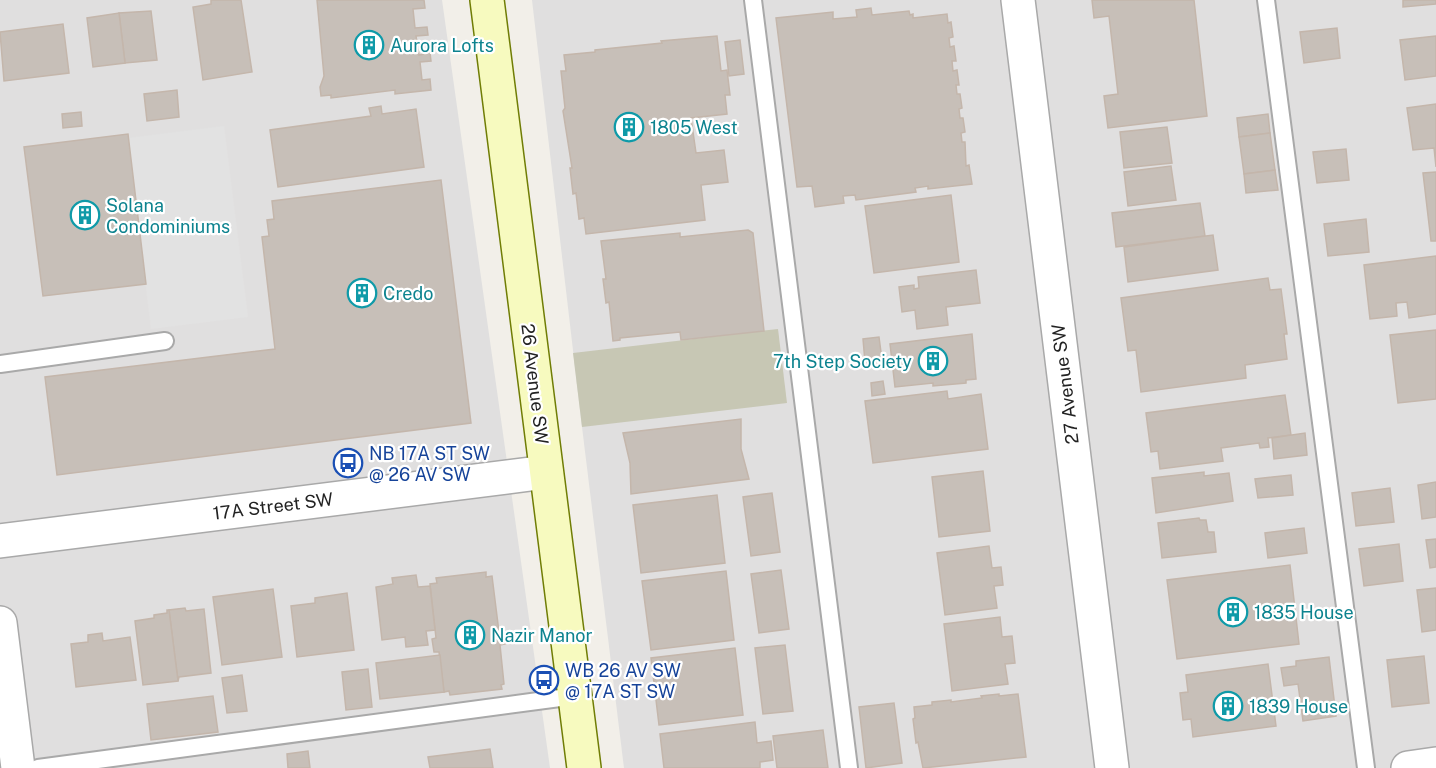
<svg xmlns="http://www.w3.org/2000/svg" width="1436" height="768" viewBox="0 0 1436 768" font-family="'Public Sans',sans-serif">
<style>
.residential{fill:#e0dfdf}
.construction{fill:#c7c7b4}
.parking{fill:#e2e2e2}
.building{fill:#c7bfb8;stroke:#c4b6ab;stroke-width:1.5}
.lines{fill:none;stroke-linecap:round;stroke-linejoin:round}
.lane-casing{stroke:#a9a9a9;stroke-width:20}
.street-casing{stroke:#a9a9a9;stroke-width:36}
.secondary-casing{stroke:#707d05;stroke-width:36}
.lane{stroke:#fff;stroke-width:16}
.street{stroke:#fff;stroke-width:33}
.secondary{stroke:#f7fabf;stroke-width:33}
.labels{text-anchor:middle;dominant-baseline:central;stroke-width:4.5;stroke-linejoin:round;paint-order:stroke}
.culture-label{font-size:18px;fill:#0d838f;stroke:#fff;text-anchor:start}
.street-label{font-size:18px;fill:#222;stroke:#fff}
.transit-label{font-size:18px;fill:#164399;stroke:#fff;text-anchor:start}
</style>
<rect width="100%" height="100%" fill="#f2efe9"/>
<g class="residential">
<polygon points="0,0 442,0 550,768 0,768"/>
<polygon points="532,0 1436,0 1436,768 624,768 582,427"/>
</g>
<polygon class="construction" points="778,329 787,403 582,427 573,353"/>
<polygon class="parking" points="224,126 248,317 151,329 128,138"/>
<g class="building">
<polygon points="211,0 241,0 252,72 203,80 193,7 211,4"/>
<polygon points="317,0 424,0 425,8 413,9 415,28 427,27 428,35 416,36 419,55 430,53 431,61 420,62 422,80 430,79 431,90 395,94 395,90 331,98 331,95 321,96 320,87 324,76"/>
<polygon points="1092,0 1194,0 1207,116 1108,128 1104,96 1118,94 1109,16 1094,18"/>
<polygon points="1403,0 1436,0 1436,4 1403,7"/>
<polygon points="871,8 872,15 909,11 910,15 913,14 913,18 947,14 948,23 951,22 953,37 949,38 950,47 954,46 956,61 952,61 953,71 957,70 959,85 956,85 957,94 960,94 962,108 959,109 960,118 963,118 965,132 961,133 962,142 965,142 966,166 969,165 972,184 928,189 928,186 915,188 916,192 856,200 855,195 843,196 844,203 815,207 812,186 797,187 776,18 833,12 833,19 857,17 856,10"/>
<polygon points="151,11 157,60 125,63 119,13"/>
<polygon points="119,13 125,63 93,67 87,18"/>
<polygon points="63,24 69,73 4,81 0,32"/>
<polygon points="1337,28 1340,58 1304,63 1300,32"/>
<polygon points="717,36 721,71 727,70 730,95 725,95 727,114 691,118 696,153 724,150 728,182 701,185 705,220 586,234 584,218 579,219 576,193 573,194 570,168 572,168 563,111 565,108 561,71 566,71 564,55 595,52 595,50 662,43 661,41"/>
<polygon points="1436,36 1436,76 1405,80 1400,40"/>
<polygon points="740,40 744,74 729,76 725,42"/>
<polygon points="177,90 179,117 147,121 144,94"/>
<polygon points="1436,104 1436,167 1434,148 1413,150 1407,108"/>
<polygon points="381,106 382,114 416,109 424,167 278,187 270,130 371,116 369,108"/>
<polygon points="81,112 82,126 63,128 62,114"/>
<polygon points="1268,114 1270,133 1239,137 1237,118"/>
<polygon points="1167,127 1172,163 1124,168 1120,132"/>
<polygon points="1270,133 1275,170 1244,174 1239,137"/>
<polygon points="128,134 146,284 43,296 24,147"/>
<polygon points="1346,149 1349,180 1317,183 1313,152"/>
<polygon points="1171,166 1176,200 1128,206 1124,172"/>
<polygon points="1275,170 1278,190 1246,193 1244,174"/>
<polygon points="1436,172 1436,241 1431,241 1423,173"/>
<polygon points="441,180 471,423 57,475 45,377 275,349 262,237 269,236 267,220 274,219 272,201"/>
<polygon points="951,195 959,262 874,273 865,206"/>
<polygon points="1200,203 1205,236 1116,247 1112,213"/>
<polygon points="1366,219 1369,252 1328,256 1324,224"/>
<polygon points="748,230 753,233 764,331 681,340 680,332 620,338 620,340 613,341 609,302 606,303 603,279 606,279 601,241 680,233 680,237"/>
<polygon points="1213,235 1218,270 1128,282 1124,247"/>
<polygon points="1436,256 1436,314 1409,318 1407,302 1396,303 1397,316 1370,319 1364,265"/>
<polygon points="976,270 980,303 946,307 948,325 917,329 915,310 902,312 899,287 914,285 914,289 919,288 918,277"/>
<polygon points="1268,278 1270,290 1281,289 1287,334 1284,334 1287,359 1245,365 1246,378 1141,392 1136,350 1128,351 1121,298"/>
<polygon points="1436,330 1436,399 1398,403 1390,335"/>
<polygon points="972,334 976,379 966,380 966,383 933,386 933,383 895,387 890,344"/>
<polygon points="879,337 882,360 865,362 863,339"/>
<polygon points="883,381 885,394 872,396 871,383"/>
<polygon points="947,391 948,399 981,394 988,449 873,463 865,401"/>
<polygon points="1285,395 1291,435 1268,438 1269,447 1260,448 1259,443 1221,448 1223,461 1160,469 1158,451 1151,452 1146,413"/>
<polygon points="741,419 741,449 749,479 631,494 630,463 623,433"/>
<polygon points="1305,433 1307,455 1274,459 1272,438"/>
<polygon points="983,471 990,531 939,537 932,477"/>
<polygon points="1204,472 1204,476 1229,473 1233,501 1156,513 1152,478"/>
<polygon points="1291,475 1293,495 1258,498 1255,479"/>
<polygon points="1436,482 1436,517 1422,519 1418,485"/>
<polygon points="1390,488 1394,522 1356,526 1352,493"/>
<polygon points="772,493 780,552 751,556 743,497"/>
<polygon points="717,495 725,563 641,573 633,505"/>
<polygon points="1199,518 1200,520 1206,520 1208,532 1214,532 1216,552 1162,558 1158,523"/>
<polygon points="1304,528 1307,553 1268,558 1265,533"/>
<polygon points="1436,539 1436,567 1430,568 1426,540"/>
<polygon points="1399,544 1403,581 1364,586 1359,549"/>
<polygon points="989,546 992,568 1001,567 1003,585 994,586 997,608 945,615 937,553"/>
<polygon points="1290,565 1299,644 1177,659 1167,580"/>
<polygon points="781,570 789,629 759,633 751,574"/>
<polygon points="726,571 734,640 651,650 642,581"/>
<polygon points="486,572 486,577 492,576 499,632 503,632 505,644 500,645 504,684 501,685 502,689 450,695 449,691 444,692 439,652 434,652 432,639 436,638 430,584 437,583 436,578"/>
<polygon points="416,575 418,587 430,586 435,630 426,631 428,645 406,647 405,637 382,640 376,587 393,584 392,578"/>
<polygon points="1436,588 1436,630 1422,632 1417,590"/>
<polygon points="273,589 282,657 222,665 213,597"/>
<polygon points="347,593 354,650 297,657 291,606 315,603 315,598"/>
<polygon points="185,608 186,611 204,609 211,673 179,677 178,681 169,610"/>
<polygon points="167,610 169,610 178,681 143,685 135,621 154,618 154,615 167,613"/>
<polygon points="1000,617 1002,637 1012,636 1015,663 1005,664 1008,684 952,691 944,624"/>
<polygon points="102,633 103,641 130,637 136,680 76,687 71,644 88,642 88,635"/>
<polygon points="785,645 793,711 763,714 755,648"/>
<polygon points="735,648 743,715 659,725 651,658"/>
<polygon points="440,655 444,692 380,699 376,663"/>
<polygon points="1424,656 1429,703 1392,707 1387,660"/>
<polygon points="1329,657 1336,716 1303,721 1298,684 1284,686 1281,668 1296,666 1296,661"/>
<polygon points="1268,664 1276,726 1193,737 1191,719 1183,720 1180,693 1188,692 1186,675"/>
<polygon points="368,669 372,707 346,710 342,672"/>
<polygon points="242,675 247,711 227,713 222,678"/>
<polygon points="999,694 999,696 1018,694 1026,757 923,768 918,742 916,743 913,719 915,718 914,707 932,705 932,702 951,700 951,702 982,698 981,696"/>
<polygon points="213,696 218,732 151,740 147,704"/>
<polygon points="894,703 902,763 866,768 859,707"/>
<polygon points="755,722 757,743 771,741 773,760 760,762 760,768 664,768 660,734"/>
<polygon points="823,730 828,768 777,768 773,736"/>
<polygon points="490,749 493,768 430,768 428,757"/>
<polygon points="308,751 310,768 288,768 287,754"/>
</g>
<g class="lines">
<g class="lane-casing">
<g id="lane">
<polyline points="753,0 849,768"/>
<polyline points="1266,0 1366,768"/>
<polyline points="0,364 165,341"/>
<polyline points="38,768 575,696"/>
</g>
</g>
<g class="street-casing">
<g id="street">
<polyline points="1018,0 1112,768"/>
<polyline points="0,541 546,472"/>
<polyline points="0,623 18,768"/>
<polyline points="1408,768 1436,764"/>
</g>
</g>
<g class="secondary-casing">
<polyline id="secondary" points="487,0 584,768"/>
</g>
<use href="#lane" class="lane"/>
<use href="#street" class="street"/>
<use href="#secondary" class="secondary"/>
</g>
<defs>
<g id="building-ring" transform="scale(1.5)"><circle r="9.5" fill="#fff" stroke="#0f9aa8" stroke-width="1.5"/><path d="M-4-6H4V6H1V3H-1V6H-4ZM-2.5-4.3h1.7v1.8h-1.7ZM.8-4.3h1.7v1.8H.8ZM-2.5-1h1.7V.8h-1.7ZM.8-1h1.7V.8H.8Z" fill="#0f9aa8"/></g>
<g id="bus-ring" transform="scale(1.5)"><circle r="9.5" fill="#fff" stroke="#1a4fb4" stroke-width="1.5"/><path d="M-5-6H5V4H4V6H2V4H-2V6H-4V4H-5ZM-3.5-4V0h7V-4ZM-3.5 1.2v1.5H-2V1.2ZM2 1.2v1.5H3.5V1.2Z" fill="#1a4fb4"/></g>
</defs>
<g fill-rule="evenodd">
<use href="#building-ring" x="369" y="45"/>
<use href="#building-ring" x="629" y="127"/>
<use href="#building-ring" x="85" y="215"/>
<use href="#building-ring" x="362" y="293"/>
<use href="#building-ring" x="933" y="361"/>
<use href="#bus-ring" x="348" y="463"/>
<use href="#building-ring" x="1233" y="612"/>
<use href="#building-ring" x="470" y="635"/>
<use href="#bus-ring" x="544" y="680"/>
<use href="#building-ring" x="1228" y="706"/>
</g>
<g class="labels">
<g class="culture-label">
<text x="390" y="45">Aurora Lofts</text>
<text x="650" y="127">1805 West</text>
<text x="106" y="205">Solana<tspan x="106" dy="21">Condominiums</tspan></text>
<text x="383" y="293">Credo</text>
<text x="912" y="361" text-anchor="end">7th Step Society</text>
<text x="1254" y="612">1835 House</text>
<text x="491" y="635">Nazir Manor</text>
<text x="1249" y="706">1839 House</text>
</g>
<g class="street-label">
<text transform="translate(535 384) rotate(83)">26 Avenue SW</text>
<text transform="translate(1065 384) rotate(-97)">27 Avenue SW</text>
<text transform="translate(273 506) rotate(-7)">17A Street SW</text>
</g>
<g class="transit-label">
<text x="369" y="453">NB 17A ST SW<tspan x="369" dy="21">@ 26 AV SW</tspan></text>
<text x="565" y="670">WB 26 AV SW<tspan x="565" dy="21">@ 17A ST SW</tspan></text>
</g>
</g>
</svg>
